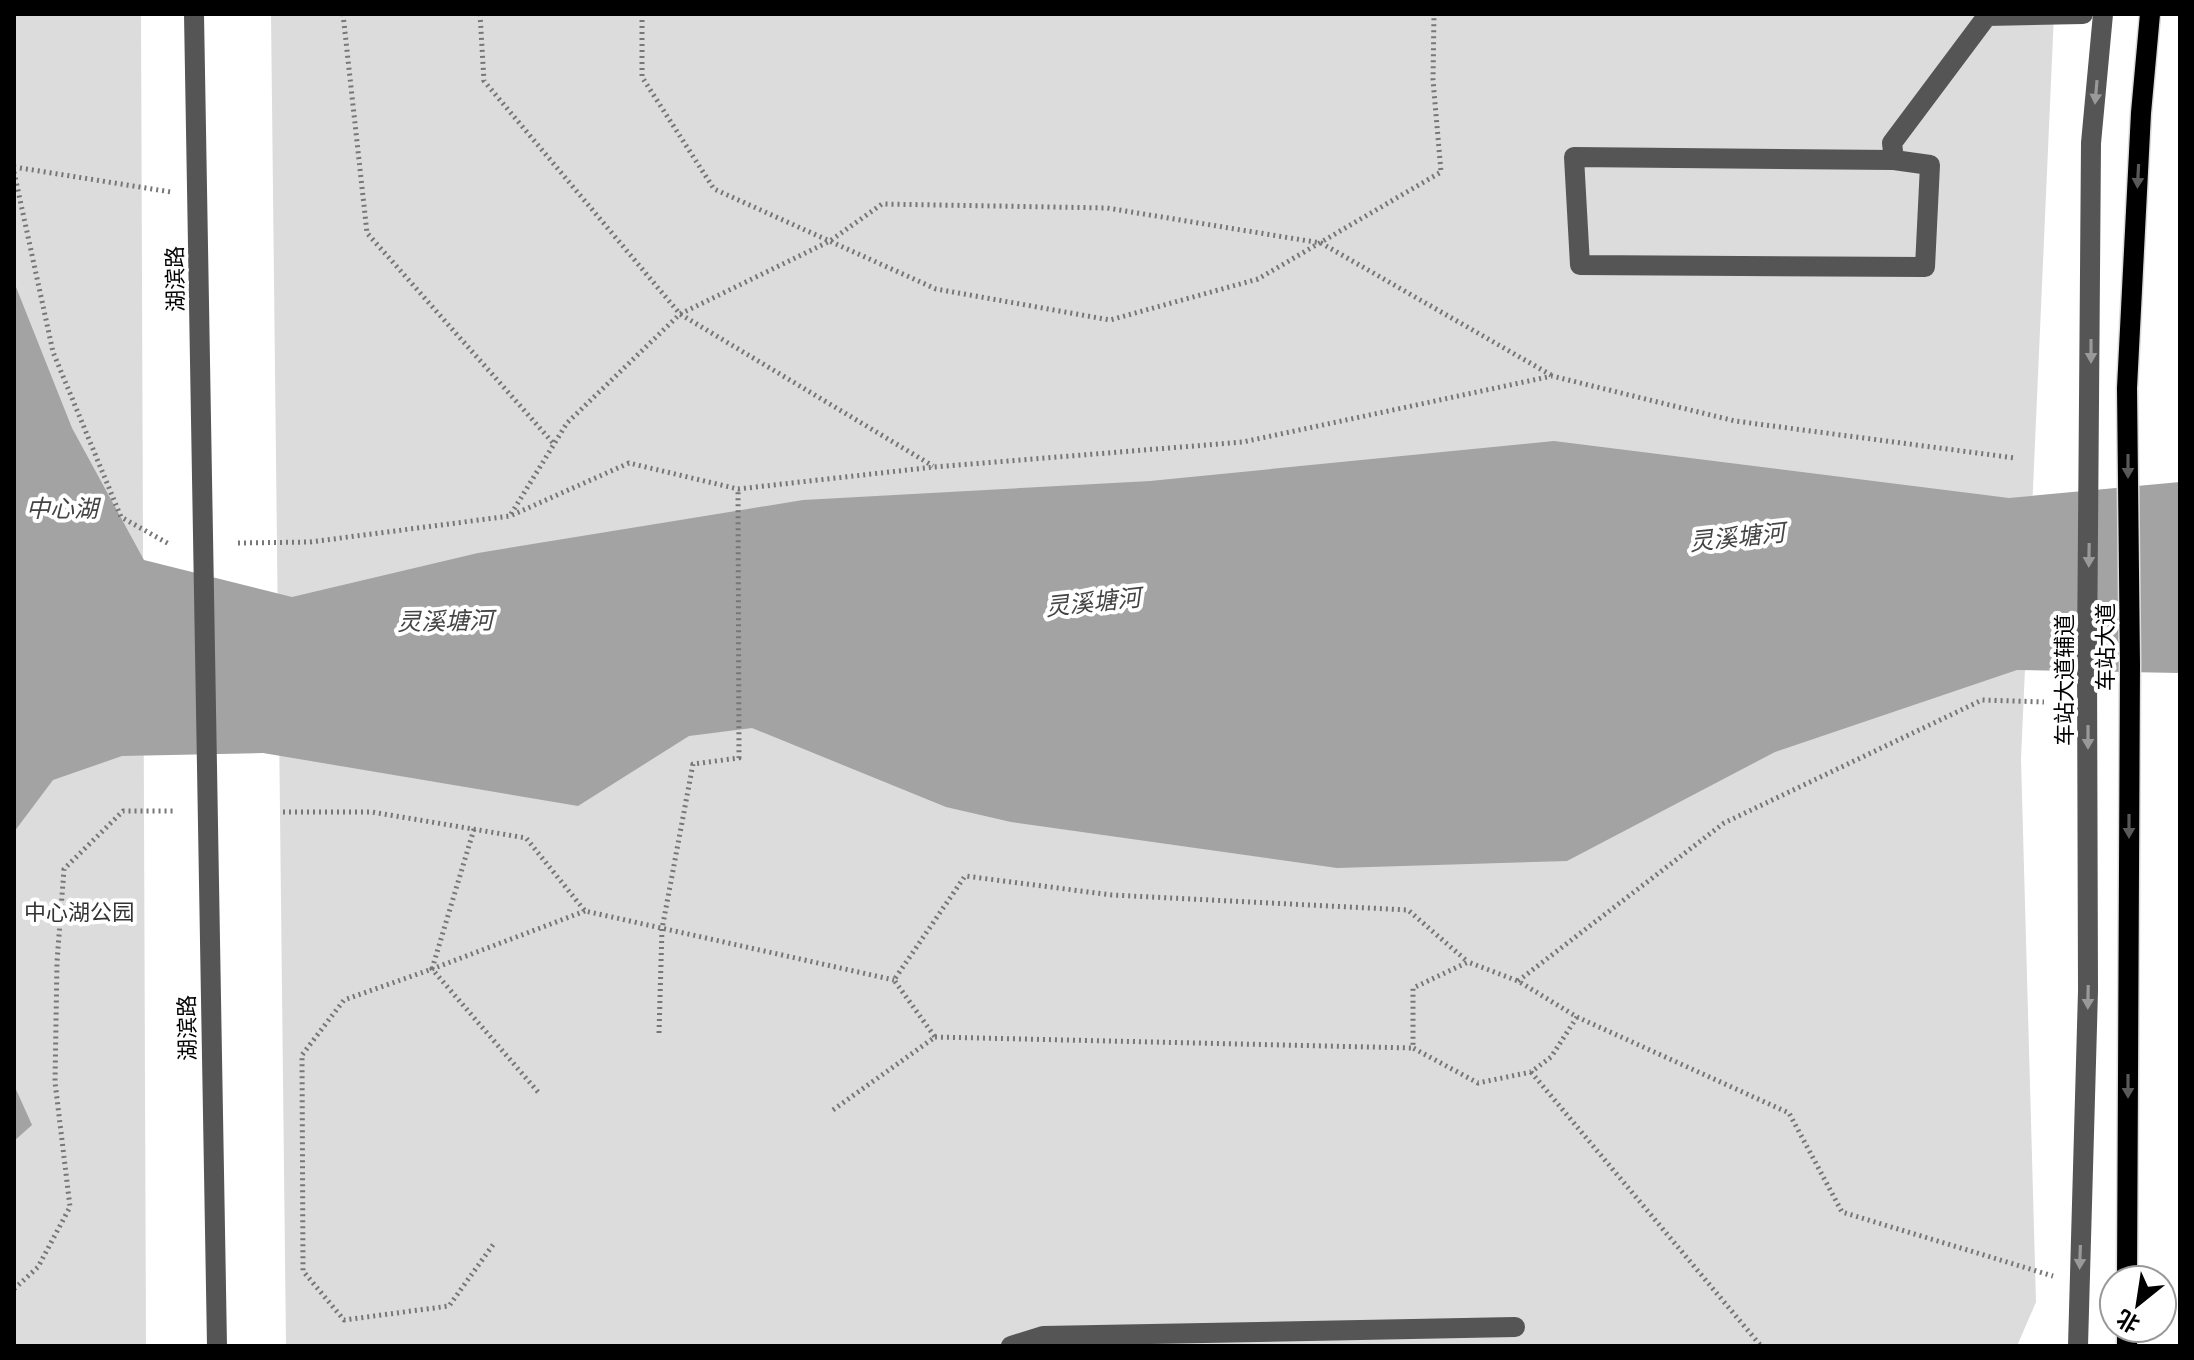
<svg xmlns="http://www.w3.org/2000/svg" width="2194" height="1360" viewBox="0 0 2194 1360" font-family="'Asap Condensed','Noto Sans SC',sans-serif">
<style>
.green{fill:#dcdcdc}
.water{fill:#a3a3a3}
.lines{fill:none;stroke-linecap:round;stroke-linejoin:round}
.major-casing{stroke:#dbdbdb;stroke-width:23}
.path{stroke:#777;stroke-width:5;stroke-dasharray:2 4;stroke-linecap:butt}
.minor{stroke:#555;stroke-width:20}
.major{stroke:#000;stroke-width:20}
.oneway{fill:#999}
.oneway2{fill:#595959}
.labels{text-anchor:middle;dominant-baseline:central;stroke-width:8;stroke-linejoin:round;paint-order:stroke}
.street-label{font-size:22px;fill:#000;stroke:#fff}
.park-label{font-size:22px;fill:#333;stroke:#fff}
.water-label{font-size:24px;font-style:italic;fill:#444;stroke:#fff}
</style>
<rect width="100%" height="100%" fill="#fff"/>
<g class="green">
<polygon points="14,14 141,14 146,1346 14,1346"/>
<polygon points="271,14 2054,14 2021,759 2036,1302 2017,1346 286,1346"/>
</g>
<g class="water">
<polygon points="14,282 72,428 144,560 292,597 478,553 803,500 1150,481 1554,441 2009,498 2180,482 2180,673 2017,670 1775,752 1567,861 1337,868 1011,822 946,807 752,728 689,736 578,806 263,753 122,756 53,780 14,832"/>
<polygon points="14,1085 32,1125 14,1141"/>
</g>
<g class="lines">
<g class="major-casing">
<g id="major">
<polyline points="2127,1280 2130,664 2127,388 2141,113 2150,14"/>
<polyline points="2127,1346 2127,1328"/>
</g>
</g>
<g class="path">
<polyline points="343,14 367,233 554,444"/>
<polyline points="480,14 484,81 680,314 933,466"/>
<polyline points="642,14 642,77 714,189 936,289 1110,320 1258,279 1441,172 1433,80 1434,14"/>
<polyline points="14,167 171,192"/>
<polyline points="14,172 53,352 121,517 169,544"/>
<polyline points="511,514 567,423 680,314 830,241 882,204 1107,208 1321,243 1551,375"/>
<polyline points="238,543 310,542 510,516 629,463 738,489 934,467 1243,442 1552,376 1735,421 2015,458"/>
<polyline points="283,812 372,812 526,838 585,911 894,980"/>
<polyline points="474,829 432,969 344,1000 302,1055 303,1271 344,1320 449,1306 495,1242"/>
<polyline points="1518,981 1724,823 1982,700 2044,702"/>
<polyline points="1577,1017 1551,1057 1531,1072 1478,1083 1413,1048 1413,988 1468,962 1518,981 1577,1017 1789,1113 1842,1212 2053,1276"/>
<polyline points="659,1033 662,929 693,764 739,758 738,490"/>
<polyline points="935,1037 1413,1048"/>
<polyline points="1531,1072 1761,1346"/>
<polyline points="538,1092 432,969 585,911"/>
<polyline points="833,1110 935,1037 894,980 965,876 1112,895 1408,910 1468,962"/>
<polyline points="14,1289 38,1267 70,1207 55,1082 57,962 64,869 123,811 173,811"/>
</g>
<g class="minor">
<polyline points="194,14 217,1346"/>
<polygon points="1574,157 1894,160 1930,165 1925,267 1580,265"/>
<polyline points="1894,160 1892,143 1987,16 2083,14"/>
<polyline points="1011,1346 1043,1336 1515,1327"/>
<polyline points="2078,1346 2088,991 2087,659 2091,143 2103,14"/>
</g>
<use href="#major" class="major"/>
</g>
<defs><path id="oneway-solid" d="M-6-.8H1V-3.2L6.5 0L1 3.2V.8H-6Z" transform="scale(2)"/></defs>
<g class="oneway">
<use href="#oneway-solid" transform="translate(2096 92) rotate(95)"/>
<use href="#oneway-solid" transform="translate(2091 351) rotate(90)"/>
<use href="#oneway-solid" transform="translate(2089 555) rotate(91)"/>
<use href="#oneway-solid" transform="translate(2088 737) rotate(90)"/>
<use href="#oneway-solid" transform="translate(2088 997) rotate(91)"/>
<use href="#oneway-solid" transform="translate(2080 1257) rotate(92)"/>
</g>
<g class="oneway2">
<use href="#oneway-solid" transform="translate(2138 176) rotate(93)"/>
<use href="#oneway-solid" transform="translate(2128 466) rotate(90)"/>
<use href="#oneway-solid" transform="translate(2129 826) rotate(90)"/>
<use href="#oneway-solid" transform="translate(2128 1086) rotate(90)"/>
</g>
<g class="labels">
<g class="street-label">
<text transform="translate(175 279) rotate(-91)">湖滨路</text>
<text transform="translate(2105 647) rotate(-90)">车站大道</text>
<text transform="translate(2064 680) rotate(-90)">车站大道辅道</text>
<text transform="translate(187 1028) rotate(-91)">湖滨路</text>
</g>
<g class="park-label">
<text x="79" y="912">中心湖公园</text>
</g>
<g class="water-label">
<text x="62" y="508">中心湖</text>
<text transform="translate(1737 537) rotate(-6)">灵溪塘河</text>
<text transform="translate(1093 602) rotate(-6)">灵溪塘河</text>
<text transform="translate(445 621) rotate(-1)">灵溪塘河</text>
</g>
</g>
<rect width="2194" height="1360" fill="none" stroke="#000000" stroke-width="32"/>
<g transform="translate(2138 1304) rotate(210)"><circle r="38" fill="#ffffff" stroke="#999999" stroke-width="2"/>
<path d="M0-6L14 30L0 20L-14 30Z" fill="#000000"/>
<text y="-12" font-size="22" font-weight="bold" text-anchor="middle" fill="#000000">北</text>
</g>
</svg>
